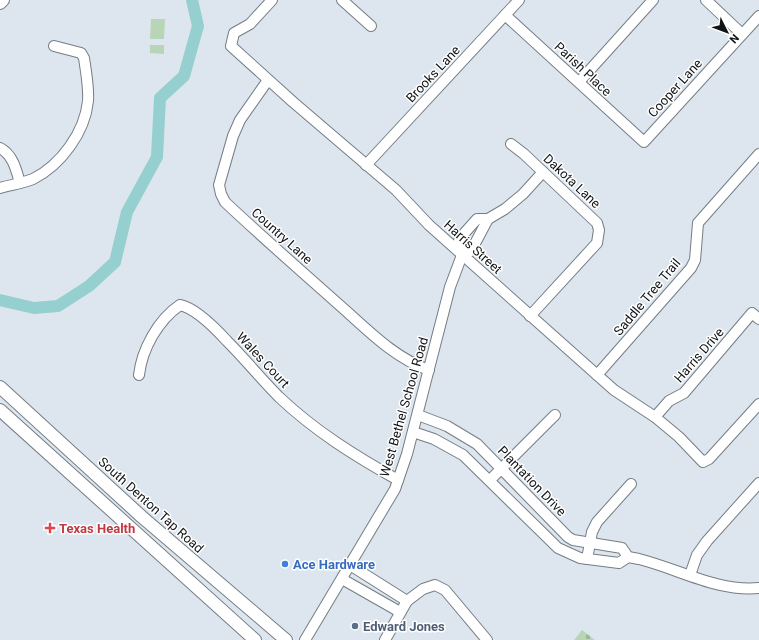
<svg xmlns="http://www.w3.org/2000/svg" width="759" height="640" viewBox="0 0 759 640" font-family="Roboto,sans-serif">
<style>
.green{fill:#b8d6b7}
.cemetery{fill:url(#cemetery-stones)}
.lines{fill:none;stroke-linecap:round;stroke-linejoin:round}
.river{stroke:#95cfcf;stroke-width:12}
.minor-casing{stroke:#757d84;stroke-width:12}
.major-casing{stroke:#757d84;stroke-width:14}
.minor{stroke:#fff;stroke-width:10}
.major{stroke:#fff;stroke-width:12}
.health-dot{fill:#e0444e;stroke:#fff;stroke-width:1.5}
.shop-dot{fill:#3f7fe0;stroke:#fff;stroke-width:1.5}
.service-dot{fill:#5c6f8a;stroke:#fff;stroke-width:1.5}
.labels{text-anchor:middle;dominant-baseline:central;stroke-width:3;stroke-linejoin:round;paint-order:stroke}
.street-label{font-size:13px;fill:#111417;stroke:#fff}
.health-label{font-size:13px;font-weight:bold;fill:#be3a42;stroke:#fff;text-anchor:start}
.shop-label{font-size:13px;font-weight:bold;fill:#366cbe;stroke:#fff;text-anchor:start}
.service-label{font-size:13px;font-weight:bold;fill:#4e5e75;stroke:#fff;text-anchor:start}
</style>
<defs>
<pattern id="cemetery-stones" width="16" height="16" patternUnits="userSpaceOnUse"><rect width="16" height="16" fill="#b8d6b7"/><path d="M2 7V4a2 2 0 0 1 4 0v3zM10 15v-3a2 2 0 0 1 4 0v3z" fill="#9db79d"/></pattern>
</defs>
<rect width="100%" height="100%" fill="#dde6ee"/>
<g class="green">
<polygon points="151,19 165,19 164,39 150,39"/>
<polygon points="150,45 164,45 164,54 150,53"/>
</g>
<polygon class="cemetery" points="582,630 595,640 574,640"/>
<g class="lines">
<polyline class="river" points="0,300 34,308 58,306 89,286 115,262 127,212 157,157 160,98 184,76 198,26 192,0"/>
<g class="minor-casing">
<g id="minor">
<polyline points="272,0 250,24 234,33 231,46 293,102 396,190 429,225 541,325 614,390 655,417 679,437 703,462 709,459 759,404"/>
<polyline points="342,0 371,26"/>
<polyline points="706,0 742,34"/>
<polyline points="505,15 644,142 759,16"/>
<path d="M268,80L240,120L233,136L219,185L221,194L225,202C261,236 299,269 336,302C365,327 392,357 429,370"/>
<polyline points="579,82 653,0"/>
<polyline points="511,144 524,154 597,223 599,230 597,243 530,316"/>
<path d="M0,148C13,155 16,169 20,183"/>
<polyline points="366,165 519,0"/>
<path d="M0,188C11,185 23,183 33,179C61,165 85,132 88,101C89,87 86,72 84,58L81,53L54,46"/>
<polyline points="462,255 471,251 488,219 505,209 523,194 543,172"/>
<polyline points="462,255 459,241 460,238 477,219 488,219"/>
<path d="M139,375C142,349 158,320 180,305C195,308 216,329 227,341C245,359 261,379 279,397C315,431 355,456 398,480"/>
<polyline points="597,375 691,268 695,260 696,248 698,223 759,154"/>
<polyline points="418,415 447,426 477,444 568,537 573,540 622,548 628,557"/>
<polyline points="655,417 669,401 684,393 752,313 759,319"/>
<path d="M413,432L434,439L463,455L558,548L580,558L619,563L628,557L639,559C679,569 717,592 759,588"/>
<polyline points="490,480 555,415"/>
<polyline points="587,559 592,532 597,522 631,484"/>
<polyline points="350,565 407,601"/>
<polyline points="690,575 697,555 707,541 759,483"/>
<polyline points="342,579 400,612"/>
<polyline points="305,640 395,489 407,454 450,287 462,255"/>
<polyline points="385,640 407,601 423,589 435,585 445,590 487,640"/>
</g>
</g>
<g class="major-casing">
<g id="major">
<polyline points="0,3 3,0"/>
<polyline points="0,387 142,517 286,640"/>
<polyline points="0,410 255,640"/>
</g>
</g>
<use href="#minor" class="minor"/>
<use href="#major" class="major"/>
</g>
<path class="health-dot" d="M48 522h4v4h4v4h-4v4h-4v-4h-4v-4h4z"/>
<circle class="shop-dot" cx="285" cy="564" r="4"/>
<circle class="service-dot" cx="355" cy="626" r="4"/>
<g class="labels">
<g class="street-label">
<text transform="translate(583 69) rotate(43)">Parish Place</text>
<text transform="translate(433 74) rotate(-47)">Brooks Lane</text>
<text transform="translate(675 88) rotate(-48)">Cooper Lane</text>
<text transform="translate(572 181) rotate(43)">Dakota Lane</text>
<text transform="translate(282 236) rotate(42)">Country Lane</text>
<text transform="translate(473 247) rotate(42)">Harris Street</text>
<text transform="translate(647 297) rotate(-50)">Saddle Tree Trail</text>
<text transform="translate(699 355) rotate(-49)">Harris Drive</text>
<text transform="translate(263 360) rotate(47)">Wales Court</text>
<text transform="translate(404 407) rotate(-74)">West Bethel School Road</text>
<text transform="translate(532 481) rotate(46)">Plantation Drive</text>
<text transform="translate(151 505) rotate(42)">South Denton Tap Road</text>
</g>
<g class="health-label">
<text x="59" y="528">Texas Health</text>
</g>
<g class="shop-label">
<text x="293" y="564">Ace Hardware</text>
</g>
<g class="service-label">
<text x="363" y="626">Edward Jones</text>
</g>
</g>
<g transform="translate(727 32) rotate(132)" stroke="#ffffff" stroke-width="3" paint-order="stroke">
<path d="M0-3L7 15L0 10L-7 15Z" fill="#111417"/>
<text y="-6" font-size="11" font-weight="bold" text-anchor="middle" fill="#111417">N</text>
</g>
</svg>
